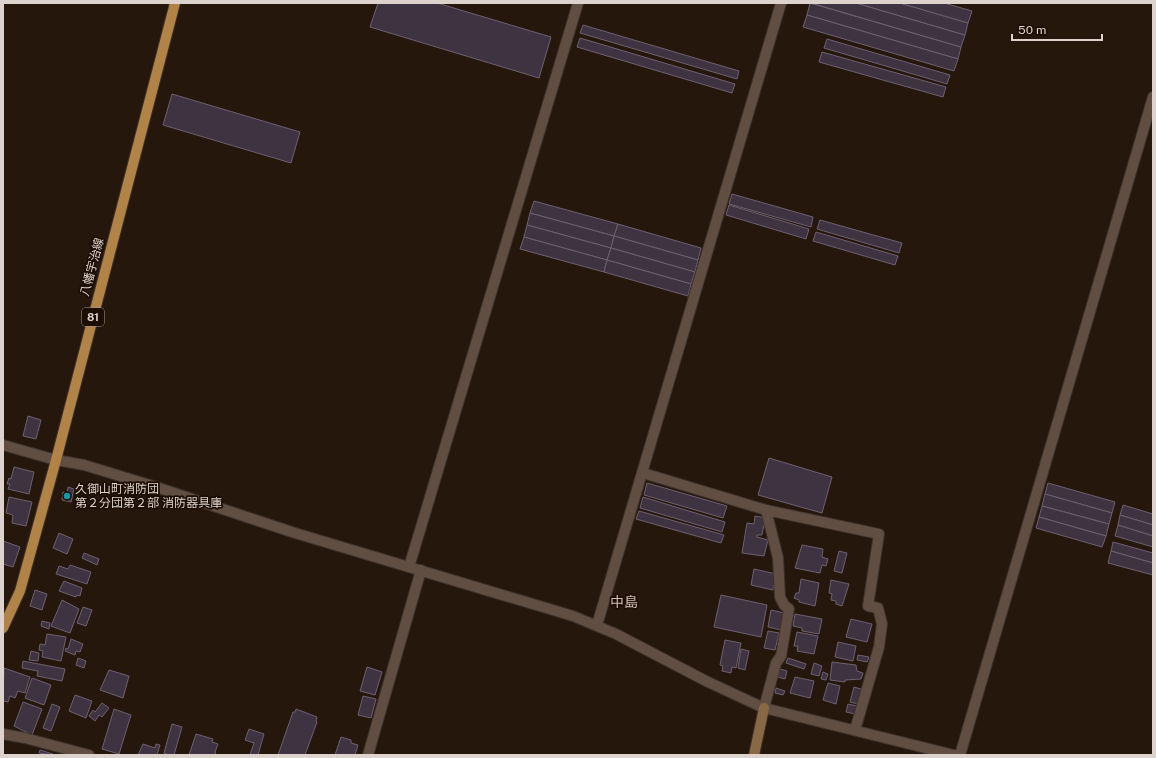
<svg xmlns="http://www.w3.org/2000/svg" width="1156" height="758" viewBox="0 0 1156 758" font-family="'Public Sans','Noto Sans JP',sans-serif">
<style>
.building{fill:#3f3341;stroke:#6e6070}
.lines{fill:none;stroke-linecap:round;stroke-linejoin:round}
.street-casing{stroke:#3c322d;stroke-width:12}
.secondary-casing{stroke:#3c322d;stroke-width:12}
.primary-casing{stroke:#3c322d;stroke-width:12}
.street{stroke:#604e42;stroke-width:10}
.secondary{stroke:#896845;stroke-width:10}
.primary{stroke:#b28347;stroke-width:10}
.culture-dot{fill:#0f9aa8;stroke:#1c0e05;stroke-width:1.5}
.labels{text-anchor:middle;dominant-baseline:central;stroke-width:3.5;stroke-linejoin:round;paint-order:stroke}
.shield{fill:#1c0e05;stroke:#a39890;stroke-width:1}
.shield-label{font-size:11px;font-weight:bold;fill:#ddd3cc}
.street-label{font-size:12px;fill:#ddd3cc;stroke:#1c0e05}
.poi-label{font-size:12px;fill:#ddd3cc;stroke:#1c0e05;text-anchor:start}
.quarter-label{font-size:14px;fill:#d1bdaf;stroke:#1c0e05}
</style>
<rect width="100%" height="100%" fill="#26170d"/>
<g class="building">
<polygon points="378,3 437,3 551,37 539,78 370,27"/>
<polygon points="810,3 961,47 958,59 807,15"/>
<polygon points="811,3 856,3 965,35 961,47"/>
<polygon points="856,3 900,3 968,23 965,35"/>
<polygon points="900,3 944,3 972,11 968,23"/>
<polygon points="807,15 958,59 954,71 803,27"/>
<polygon points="583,25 739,71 737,79 580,33"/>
<polygon points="580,38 735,84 732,93 577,47"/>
<polygon points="827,39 950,75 947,84 824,48"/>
<polygon points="822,52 946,87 943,97 819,62"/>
<polygon points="172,94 300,132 291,163 163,125"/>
<polygon points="732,194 813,217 811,227 729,204"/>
<polygon points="534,201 618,224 614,236 530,213"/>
<polygon points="729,205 809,229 806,239 726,215"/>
<polygon points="530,213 614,236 611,248 527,225"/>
<polygon points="820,220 902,243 899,253 817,229"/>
<polygon points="618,224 701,248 698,260 614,236"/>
<polygon points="527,225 611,248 607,260 524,237"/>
<polygon points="816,232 898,256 895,265 813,241"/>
<polygon points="614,236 698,260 695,272 611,248"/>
<polygon points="524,237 607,260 604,272 520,249"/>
<polygon points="611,248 695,272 691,284 607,260"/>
<polygon points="607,260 691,284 688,296 604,272"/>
<polygon points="28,416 41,420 36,439 23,436"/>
<polygon points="769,458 832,477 822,513 758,495"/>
<polygon points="14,467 34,472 29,494 8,489 10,484 7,484 9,478 11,479"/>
<polygon points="647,483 727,506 723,518 644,495"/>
<polygon points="1048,483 1115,502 1112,513 1045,494"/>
<polygon points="68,487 74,489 71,502 62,500 63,492 67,493"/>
<polygon points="1045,494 1112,513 1109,524 1042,506"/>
<polygon points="9,497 32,502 26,526 12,523 13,515 6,513"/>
<polygon points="643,497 725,522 722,532 640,508"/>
<polygon points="1123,505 1153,514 1153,525 1120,515"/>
<polygon points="1042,506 1109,524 1106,536 1039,517"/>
<polygon points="639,511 724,535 721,543 636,519"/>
<polygon points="1120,515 1153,525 1153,536 1118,525"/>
<polygon points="755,516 765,518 762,535 757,535 757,537 768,540 764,556 742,553 747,523 754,524"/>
<polygon points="1039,517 1106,536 1102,547 1036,528"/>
<polygon points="1118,525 1153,536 1153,547 1115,536"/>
<polygon points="59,533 73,539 67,554 53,548"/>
<polygon points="3,541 20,547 13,567 3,564"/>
<polygon points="1113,542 1153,553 1153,563 1111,551"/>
<polygon points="802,545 823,549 822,557 828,559 826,566 822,565 820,573 795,568"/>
<polygon points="839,551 847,553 842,573 834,571"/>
<polygon points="1111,551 1153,563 1153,575 1108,563"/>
<polygon points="84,553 99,559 97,565 82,558"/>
<polygon points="70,565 91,572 87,584 56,574 59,566 68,569"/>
<polygon points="754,569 776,574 773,590 751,585"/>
<polygon points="801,579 819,583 815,606 799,602 799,600 794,598 796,593 799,593"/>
<polygon points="831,580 849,584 842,606 836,604 836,601 831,600 832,594 829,593"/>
<polygon points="64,581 82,588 80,596 77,595 76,597 59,591"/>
<polygon points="35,590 47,594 42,610 30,606"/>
<polygon points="721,595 767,605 761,637 714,627"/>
<polygon points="62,600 79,609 70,633 51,626"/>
<polygon points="83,607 92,610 86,626 77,623"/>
<polygon points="771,610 784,613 781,630 768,627"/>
<polygon points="795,614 822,619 819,634 802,631 802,628 793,626"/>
<polygon points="851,619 872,624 867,642 846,637"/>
<polygon points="42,621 50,623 49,629 41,626"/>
<polygon points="768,631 779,633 775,650 764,648"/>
<polygon points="797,632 818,636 814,654 797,651 798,646 794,646"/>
<polygon points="47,634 66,637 61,661 42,657 43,651 39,650 40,644 45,645"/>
<polygon points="71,639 83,644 80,652 76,651 75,655 65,651 66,648 68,649"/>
<polygon points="725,640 741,643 736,668 732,667 731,673 722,671 723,666 720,665"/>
<polygon points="838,642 856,646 853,661 835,657"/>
<polygon points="741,649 749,651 745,670 738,668"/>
<polygon points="31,651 39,653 38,661 29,660"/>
<polygon points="858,655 869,657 867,662 857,660"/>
<polygon points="78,658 86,661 84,668 76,665"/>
<polygon points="788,658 806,664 804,669 786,663"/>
<polygon points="23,661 65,669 62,681 37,676 38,671 22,668"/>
<polygon points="832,662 856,665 857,671 863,673 861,679 845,680 845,682 830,680"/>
<polygon points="814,663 822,666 819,676 811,674"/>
<polygon points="367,667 382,672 375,695 360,691"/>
<polygon points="4,668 30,677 25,693 18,691 15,698 10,696 8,702 3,701"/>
<polygon points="780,669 787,671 785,679 778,677"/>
<polygon points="109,670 129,676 123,698 100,690"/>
<polygon points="823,672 828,674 826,680 821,679"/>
<polygon points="795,677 814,681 810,698 790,693"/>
<polygon points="32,678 51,685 44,705 25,698"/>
<polygon points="828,683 840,686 836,704 823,700"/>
<polygon points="854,687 861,689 858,704 850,702"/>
<polygon points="776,688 785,691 783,695 775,693"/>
<polygon points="75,695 92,701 86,718 69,711"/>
<polygon points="363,696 376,699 371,718 358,715"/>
<polygon points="23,702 42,709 32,735 14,726"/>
<polygon points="102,703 109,708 102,717 99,715 95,721 89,716 93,710 95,712"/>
<polygon points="52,704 60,707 51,731 43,728"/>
<polygon points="848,704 857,706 855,714 846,712"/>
<polygon points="114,709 131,715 119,754 102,749"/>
<polygon points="296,709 317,717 316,721 317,722 305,755 278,755 293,712 295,712"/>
<polygon points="172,724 182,727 174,755 169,755 164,753"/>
<polygon points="249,729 264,734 258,755 250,755 254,743 245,740"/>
<polygon points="196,734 213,739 212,742 218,744 215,752 216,755 189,755"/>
<polygon points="341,737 351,740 351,743 358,745 355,755 335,755"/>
<polygon points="143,744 155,748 156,744 160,745 157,755 138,755"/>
<polygon points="40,750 53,754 53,755 39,753"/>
</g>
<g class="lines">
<g class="street-casing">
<g id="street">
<polyline points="3,445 56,460 84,465 153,486 295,533 573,616 616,634 706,681 764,708 954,755"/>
<polyline points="643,473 766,510"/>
<polyline points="409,567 578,3"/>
<polyline points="597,625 781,3"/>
<polyline points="764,708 776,663 781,656 789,609 784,605 780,597 778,558 766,510 879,534 868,606 878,608 882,624 879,647 855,730"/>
<polyline points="3,734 25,738 89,755"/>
<polyline points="368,755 421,570"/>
<polyline points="960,755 1153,97"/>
</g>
</g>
<g class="secondary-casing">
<polyline id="secondary" points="754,755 764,708"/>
</g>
<g class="primary-casing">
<polyline id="primary" points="3,628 20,591 56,460 175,3"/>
</g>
<use href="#street" class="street"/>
<use href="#secondary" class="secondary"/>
<use href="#primary" class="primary"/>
</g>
<circle class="culture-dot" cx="67" cy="496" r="4"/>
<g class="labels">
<rect class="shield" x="82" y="308" width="22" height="18" rx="3"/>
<g class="shield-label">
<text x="93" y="317">81</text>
</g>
<g class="street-label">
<text transform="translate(92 267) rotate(-75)">八幡宇治線</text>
</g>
<g class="poi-label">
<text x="75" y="489">久御山町消防団<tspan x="75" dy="14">第２分団第２部 消防器具庫</tspan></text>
</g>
<g class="quarter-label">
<text x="624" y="602">中島</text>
</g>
</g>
<rect width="1156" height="758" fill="none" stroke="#ddd3cc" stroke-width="8"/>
<path d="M1012 34v6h90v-6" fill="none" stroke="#ddd3cc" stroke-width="2"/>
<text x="1018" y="34" font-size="12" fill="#ddd3cc" stroke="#1c0e05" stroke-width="3" paint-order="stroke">50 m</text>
</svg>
